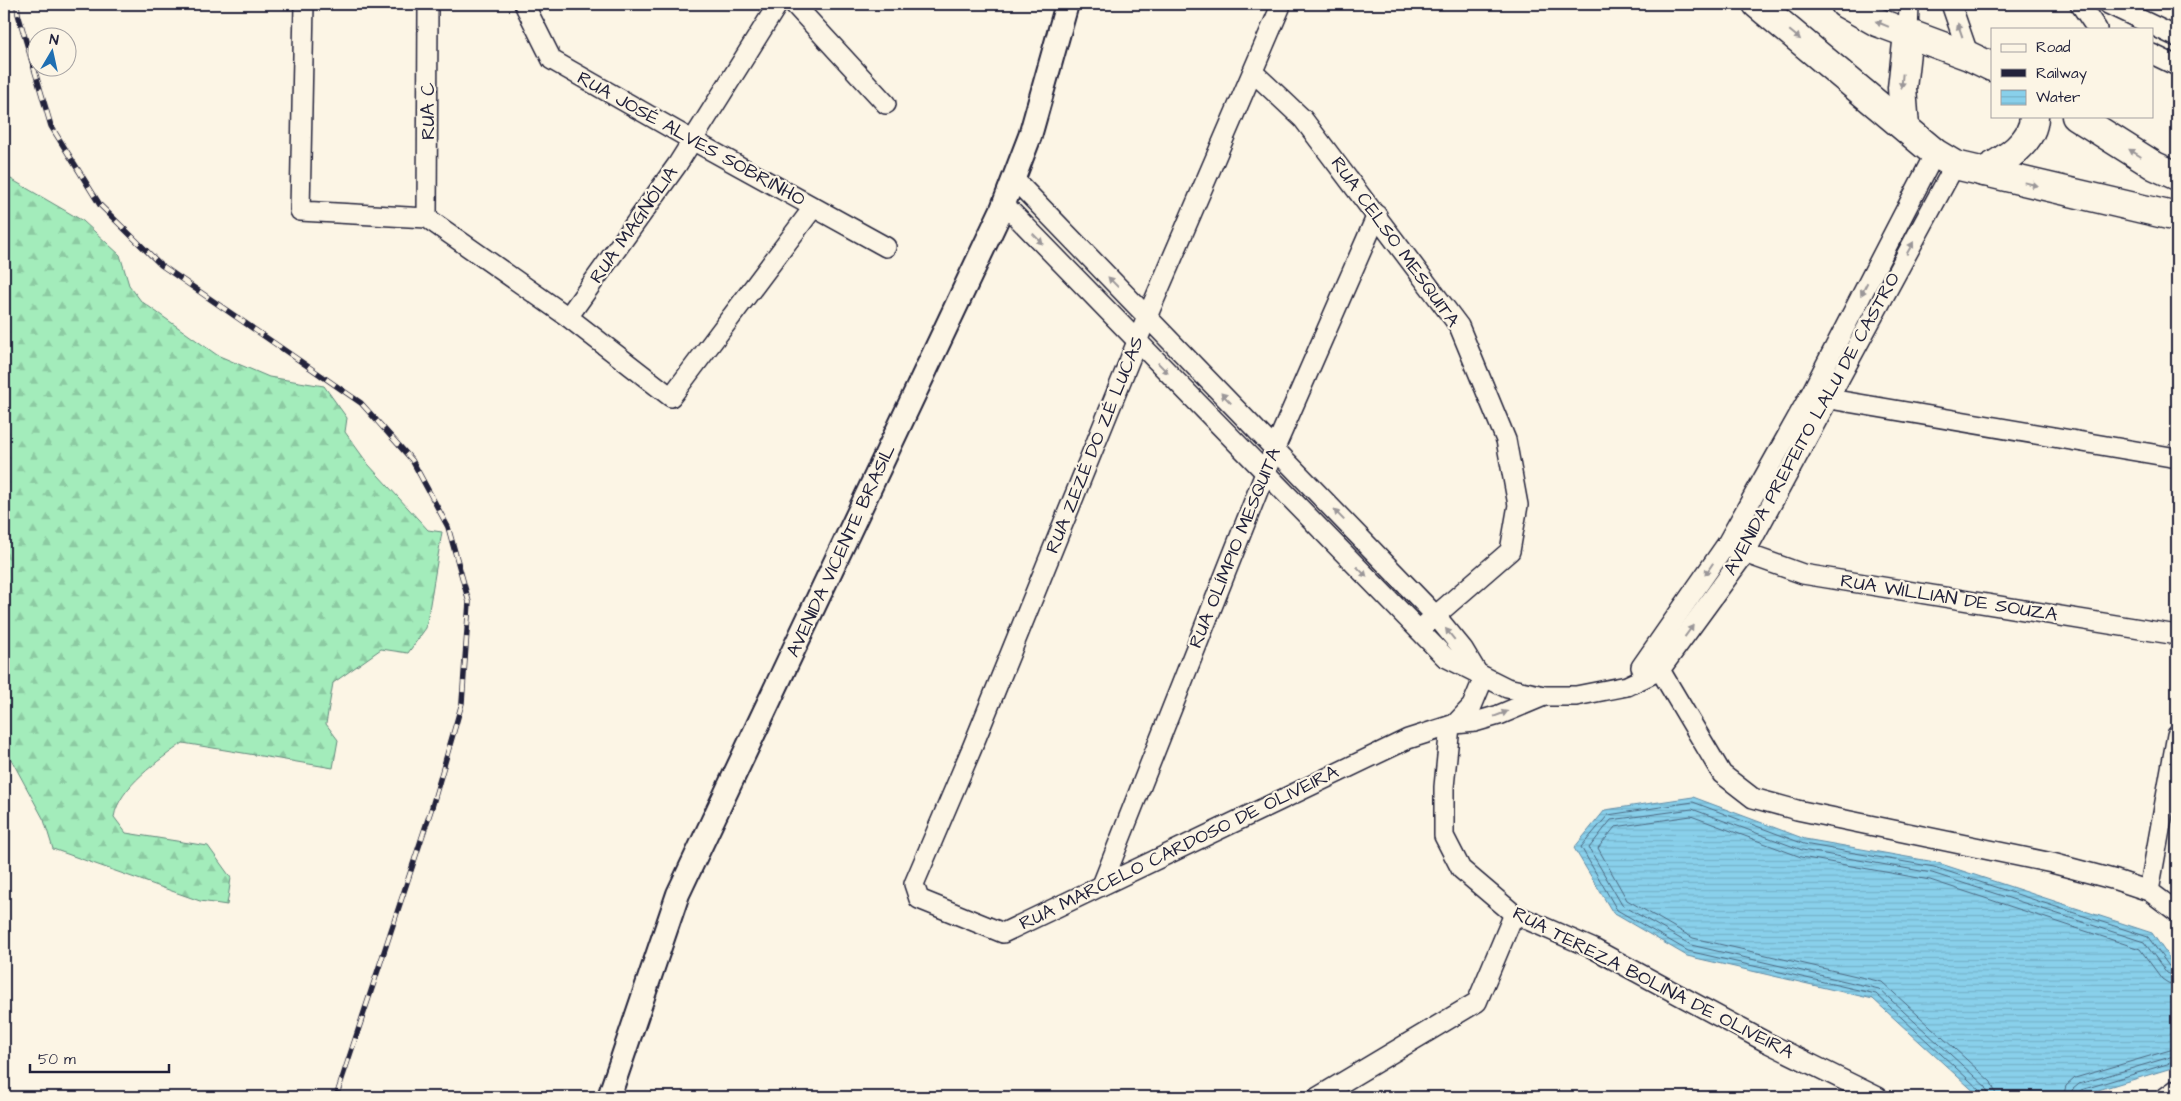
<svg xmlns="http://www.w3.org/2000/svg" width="2181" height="1101" viewBox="0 0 2181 1101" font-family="'Architects Daughter',sans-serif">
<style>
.forest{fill:url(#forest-firs);stroke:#62877b}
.water{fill:url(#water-rules);stroke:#608aa5}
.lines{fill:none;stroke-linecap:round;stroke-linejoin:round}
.shore{stroke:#4b6881;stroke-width:1}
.minor-casing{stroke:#22223b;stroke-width:22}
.tertiary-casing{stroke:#22223b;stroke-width:26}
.primary-casing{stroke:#22223b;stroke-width:31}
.minor{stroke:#fcf5e5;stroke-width:19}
.tertiary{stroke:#fcf5e5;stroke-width:22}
.primary{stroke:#fcf5e5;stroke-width:28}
.rail-casing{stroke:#22223b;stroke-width:5.5}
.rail{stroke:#fcf5e5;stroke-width:4;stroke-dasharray:11;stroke-linecap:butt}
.oneway{fill:#9a9698}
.labels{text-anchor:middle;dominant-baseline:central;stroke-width:4.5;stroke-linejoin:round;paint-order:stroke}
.street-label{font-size:19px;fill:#22223b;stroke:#fcf5e5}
</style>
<defs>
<pattern id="forest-firs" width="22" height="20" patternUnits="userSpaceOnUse" patternTransform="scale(1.25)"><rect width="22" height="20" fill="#a3ecbb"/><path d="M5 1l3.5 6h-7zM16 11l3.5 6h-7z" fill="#8ccaa2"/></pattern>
<pattern id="water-rules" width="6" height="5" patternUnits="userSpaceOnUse" patternTransform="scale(1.25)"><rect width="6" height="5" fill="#89d0eb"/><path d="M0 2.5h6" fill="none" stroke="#76b2ca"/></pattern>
</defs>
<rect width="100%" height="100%" fill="#fcf5e5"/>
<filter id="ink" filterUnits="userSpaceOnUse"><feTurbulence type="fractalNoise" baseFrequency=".02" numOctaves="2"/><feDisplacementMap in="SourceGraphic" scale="10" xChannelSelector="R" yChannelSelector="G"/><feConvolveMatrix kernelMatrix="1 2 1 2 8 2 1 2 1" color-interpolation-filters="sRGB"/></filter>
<g filter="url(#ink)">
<path class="forest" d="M4,175L83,221L120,255L129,285L141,301L217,355L269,377L324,386L347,418L345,432L368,464L428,530L442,532L426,628L408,653L381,649L333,683L326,724L338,740L333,768L183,743C159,760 119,787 114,817L126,833L208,846L231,878L227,905L200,901L53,849L44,820L11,759L4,757Z"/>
<polygon class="water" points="1693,797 1805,839 1935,862 2152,933 2177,969 2177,1062 2175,1067 2075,1097 1980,1097 1873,999 1687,956 1613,913 1574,848 1605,810"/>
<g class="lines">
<g class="shore">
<polyline points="1983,1097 1981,1091 1876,994 1688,951 1617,910 1581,847 1608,815 1693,802 1804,844 1934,867 2148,937 2171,969 2177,971"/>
<polyline points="1989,1097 1986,1087 1879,989 1691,945 1622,905 1589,848 1611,820 1692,809 1802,850 1932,873 2144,942 2167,973 2177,977"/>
<polyline points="1997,1097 1991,1082 1882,982 1693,938 1627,900 1598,848 1615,827 1691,816 1801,857 1930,880 2140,949 2162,979 2168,983 2177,985"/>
<polyline points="2063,1097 2066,1086 2075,1078 2177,1048"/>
<polyline points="2071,1097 2072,1090 2079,1084 2177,1055"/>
<polyline points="2077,1097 2081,1090 2177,1061"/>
</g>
<g class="minor-casing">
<g id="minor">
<polyline points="304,4 300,211 427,218 568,317 671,397 813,208"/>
<polyline points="524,4 552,60 692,140 886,247"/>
<polyline points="794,4 886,104"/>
<polyline points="1951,4 1969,56"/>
<polyline points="2080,4 2097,29"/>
<polyline points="2108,4 2177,37"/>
<polyline points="1280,8 1147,317 972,748 914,884 919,899 1003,933 1408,739 1455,724 1475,722 1499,715 1544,696"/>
<polyline points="1908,34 1909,4"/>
<polyline points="2152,54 2177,66"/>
<polyline points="1253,72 1303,119 1459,326 1506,440 1518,505 1510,551 1419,630"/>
<polyline points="1014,179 1436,616 1463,649 1478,674"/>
<polyline points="1004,204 1445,657 1507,688 1544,696 1576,696 1627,686 1660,670 1744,555 1955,165"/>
<polyline points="427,218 428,4"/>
<polyline points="568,317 677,165 778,4"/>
<polyline points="1818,397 2177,458"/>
<polyline points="1733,549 1803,574 2177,635"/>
<polyline points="1649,657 1660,670 1722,774 1753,798 1797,810 2052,863 2116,880 2149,891 2177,912"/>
<polyline points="1641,667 1726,545 1810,395 1935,153"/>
<polyline points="1455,724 1472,706 1484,677"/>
<polyline points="1450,726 1444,787 1444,836 1461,869 1514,914 1594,949 1766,1042 1878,1097"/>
<polyline points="1102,885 1275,448 1377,215"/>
<polyline points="2149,891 2177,735"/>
<polyline points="1318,1097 1477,1002 1514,914"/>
<polyline points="2166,1097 2177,1089"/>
</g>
</g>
<g class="tertiary-casing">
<polyline id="tertiary" points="609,1097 678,894 1002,209 1030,136 1067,4"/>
</g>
<g class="primary-casing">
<g id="primary">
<polyline points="1757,4 1935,153 1955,165 2177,217"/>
<polyline points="1845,4 1877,22 1969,56 1992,67"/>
<polyline points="2076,116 2155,166 2177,176"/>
<polyline points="1905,127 1902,88 1908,34"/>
<path d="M1983,172C2004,160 2034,143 2034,116"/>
</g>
</g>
<use href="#minor" class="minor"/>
<use href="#tertiary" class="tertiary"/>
<use href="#primary" class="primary"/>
<g class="rail-casing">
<polyline id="rail" points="17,4 18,14 51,126 100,205 161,265 361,403 412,460 448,527 469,602 462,703 432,807 336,1097"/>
</g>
<use href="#rail" class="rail"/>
</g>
<defs><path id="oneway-solid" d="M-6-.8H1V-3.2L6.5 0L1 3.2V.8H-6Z" transform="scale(1.25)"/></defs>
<g class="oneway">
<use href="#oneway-solid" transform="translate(1882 24) rotate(-157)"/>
<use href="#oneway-solid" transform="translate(1960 30) rotate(-109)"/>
<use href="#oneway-solid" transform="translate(1795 35) rotate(40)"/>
<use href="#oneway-solid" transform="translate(1902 81) rotate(95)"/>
<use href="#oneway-solid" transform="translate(2135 153) rotate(-148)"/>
<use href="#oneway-solid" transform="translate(2031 184) rotate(13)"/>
<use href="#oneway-solid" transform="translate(1038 239) rotate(46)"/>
<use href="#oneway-solid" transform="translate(1910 248) rotate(-61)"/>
<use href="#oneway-solid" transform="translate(1113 282) rotate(-134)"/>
<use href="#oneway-solid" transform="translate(1864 289) rotate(117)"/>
<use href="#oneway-solid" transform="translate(1163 368) rotate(46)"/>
<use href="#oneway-solid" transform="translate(1226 398) rotate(-134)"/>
<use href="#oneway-solid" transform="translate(1339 515) rotate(-134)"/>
<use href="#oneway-solid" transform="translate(1709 569) rotate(124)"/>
<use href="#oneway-solid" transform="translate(1362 572) rotate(46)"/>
<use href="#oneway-solid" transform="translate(1689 631) rotate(-54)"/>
<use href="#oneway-solid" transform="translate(1450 634) rotate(-129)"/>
<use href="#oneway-solid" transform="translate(1501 714) rotate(-21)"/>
</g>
</g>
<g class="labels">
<g class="street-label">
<text transform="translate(428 111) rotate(-90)">RUA C</text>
<text transform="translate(691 139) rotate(29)">RUA JOSÉ ALVES SOBRINHO</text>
<text transform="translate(634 225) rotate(-55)">RUA MAGNÓLIA</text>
<text transform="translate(1395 242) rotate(54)">RUA CELSO MESQUITA</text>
<text transform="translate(1812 424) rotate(-61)">AVENIDA PREFEITO LALU DE CASTRO</text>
<text transform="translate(1095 445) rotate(-68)">RUA ZEZÉ DO ZÉ LUCAS</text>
<text transform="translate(1235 548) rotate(-68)">RUA OLÍMPIO MESQUITA</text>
<text transform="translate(841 551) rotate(-65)">AVENIDA VICENTE BRASIL</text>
<text transform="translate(1949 598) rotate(9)">RUA WILLIAN DE SOUZA</text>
<text transform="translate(1179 848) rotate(-26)">RUA MARCELO CARDOSO DE OLIVEIRA</text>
<text transform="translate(1653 983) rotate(27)">RUA TEREZA BOLINA DE OLIVEIRA</text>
</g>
</g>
<rect width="2181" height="1101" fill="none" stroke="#fcf5e5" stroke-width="20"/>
<rect x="10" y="10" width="2161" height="1081" fill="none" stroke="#22223b" stroke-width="2" filter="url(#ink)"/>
<rect x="1991" y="28" width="162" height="90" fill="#fcf5e5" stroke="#a5a1a1"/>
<rect x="2001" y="44" width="25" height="8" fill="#fcf5e5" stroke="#a5a1a1"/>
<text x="2036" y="52" font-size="15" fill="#22223b">Road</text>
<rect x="2001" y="69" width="25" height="8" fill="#22223b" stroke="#a5a1a1"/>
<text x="2036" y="78" font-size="15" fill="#22223b">Railway</text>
<rect x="2001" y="90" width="25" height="15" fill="url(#water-rules)" stroke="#a5a1a1"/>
<text x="2036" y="102" font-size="15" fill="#22223b">Water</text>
<g transform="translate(52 52) rotate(9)"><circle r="24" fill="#fcf5e5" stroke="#a5a1a1"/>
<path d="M0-4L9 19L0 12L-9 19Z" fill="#1f6fb2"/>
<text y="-8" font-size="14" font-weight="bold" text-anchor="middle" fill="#22223b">N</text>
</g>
<path d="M30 1064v8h139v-8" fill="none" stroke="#22223b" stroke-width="2.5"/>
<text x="38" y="1064" font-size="15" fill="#22223b" stroke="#fcf5e5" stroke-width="4" paint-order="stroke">50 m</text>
</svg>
